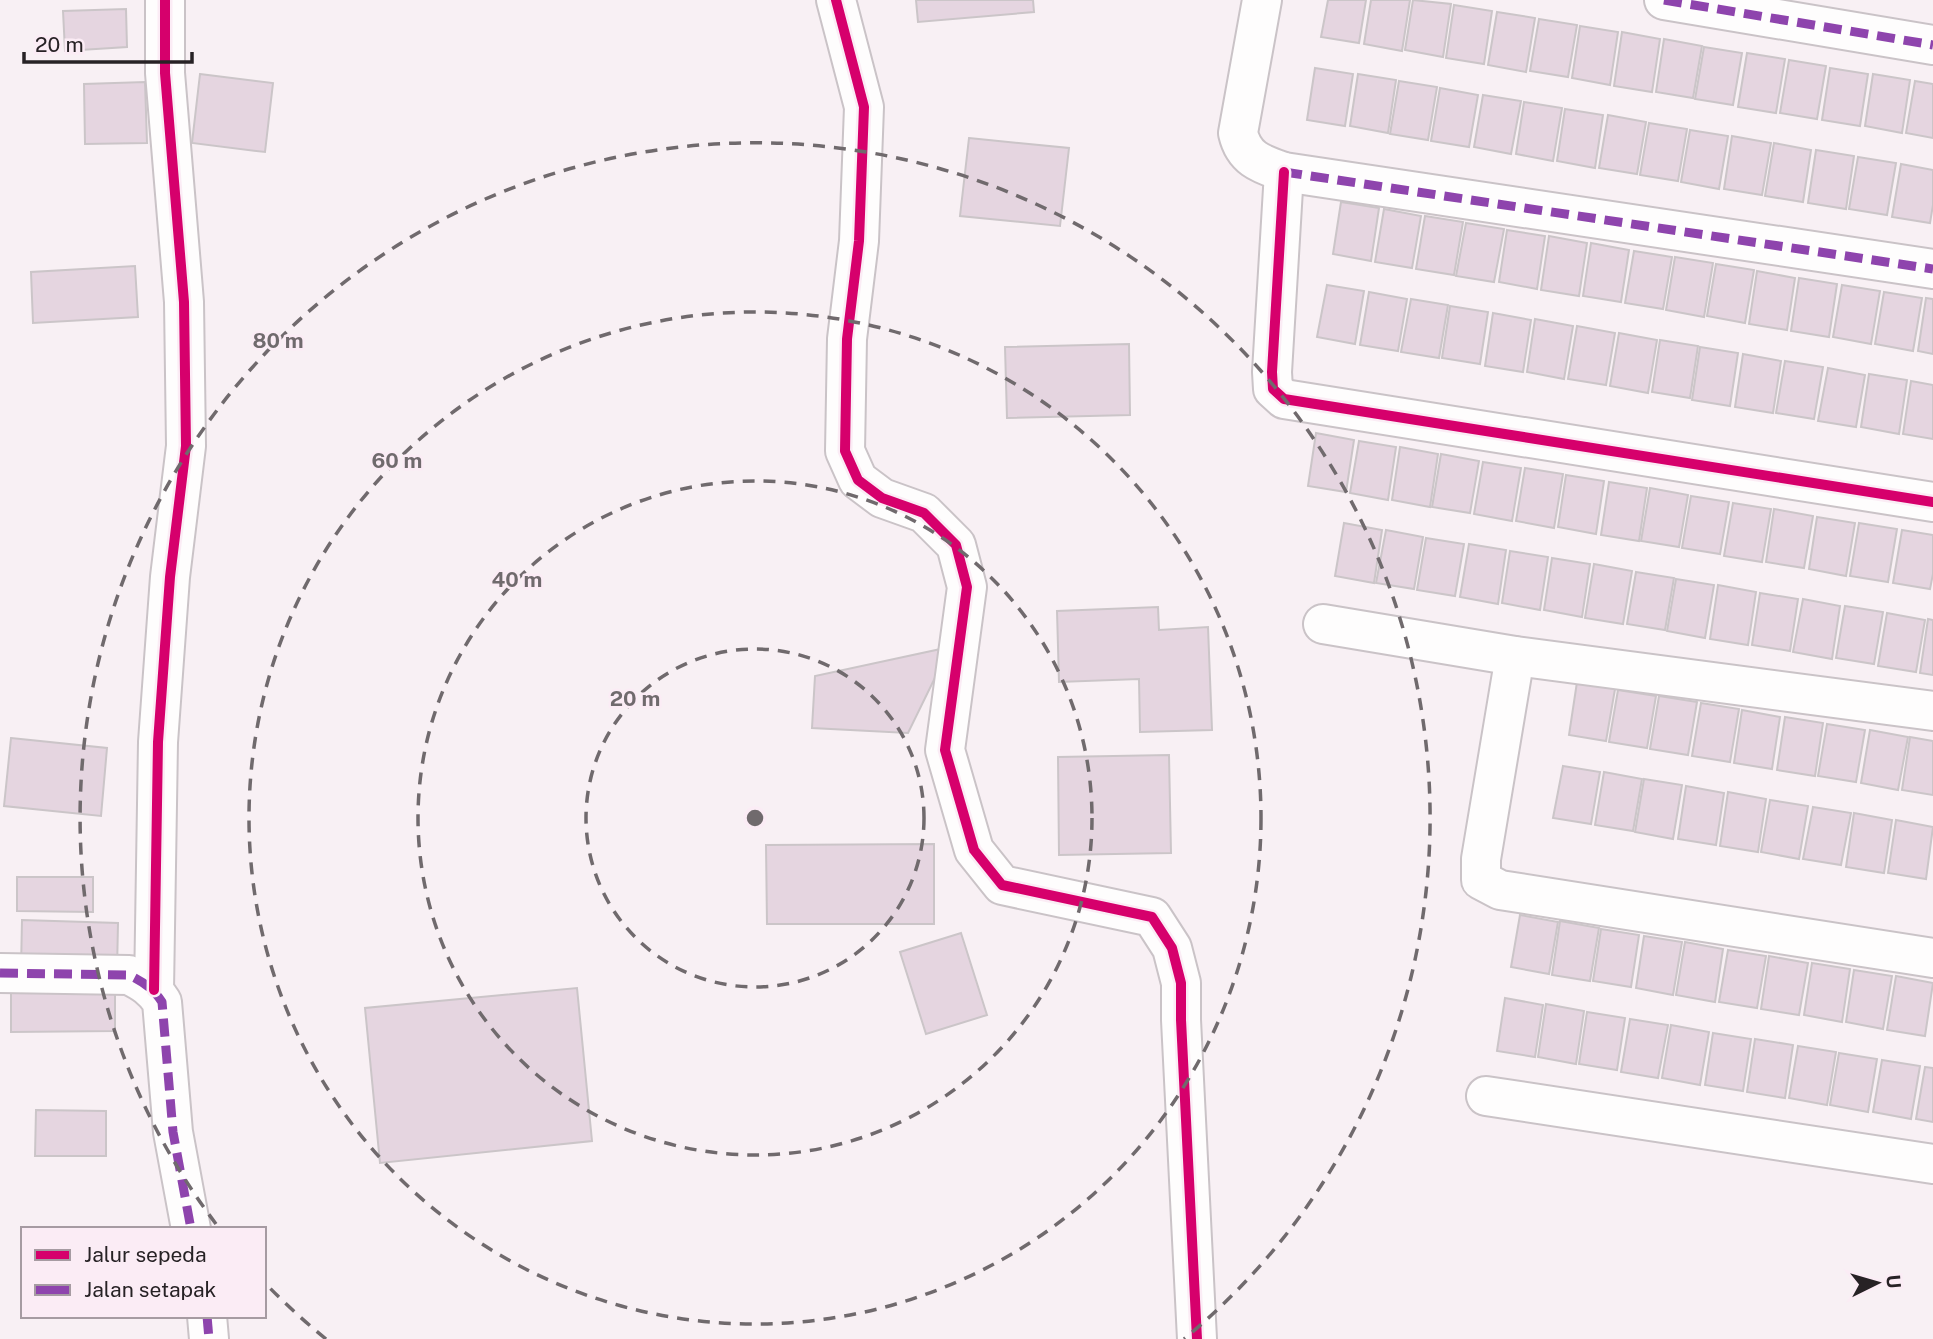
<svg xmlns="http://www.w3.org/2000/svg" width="1933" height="1339" viewBox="0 0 1933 1339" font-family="'Public Sans',sans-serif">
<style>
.building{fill:#e5d5e0;stroke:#cbc5c8;stroke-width:2}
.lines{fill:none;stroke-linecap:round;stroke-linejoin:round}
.minor-casing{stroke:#cac3c7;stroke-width:42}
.minor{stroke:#fefdfd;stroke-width:38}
.quiet{stroke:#8e44ad;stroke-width:9;stroke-dasharray:18 9;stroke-linecap:butt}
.cycleway-casing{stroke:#fbecf5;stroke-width:15}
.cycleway{stroke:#d6006c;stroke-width:10}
.ring{fill:none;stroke:#706a6d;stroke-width:3.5;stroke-dasharray:12 9}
.centre{fill:#706a6d;stroke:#fbecf5;stroke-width:3.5}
.ring-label{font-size:21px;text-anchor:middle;font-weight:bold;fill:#706a6d;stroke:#fbecf5;stroke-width:5;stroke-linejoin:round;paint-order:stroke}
</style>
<rect width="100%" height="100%" fill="#f8f0f4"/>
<g class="building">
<polygon points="916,0 1033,0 1034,12 918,22"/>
<polygon points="1328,0 1366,0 1359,43 1321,37"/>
<polygon points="1371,0 1410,0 1402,51 1364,44"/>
<polygon points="1413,0 1451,4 1443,57 1405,50"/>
<polygon points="1454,5 1492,11 1484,64 1446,58"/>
<polygon points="126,9 127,47 65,51 63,11"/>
<polygon points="1497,12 1535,18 1526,72 1488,65"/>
<polygon points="1539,19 1577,25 1568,77 1530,71"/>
<polygon points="1580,26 1618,32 1610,85 1572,78"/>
<polygon points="1622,32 1660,39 1652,92 1614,86"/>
<polygon points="1664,39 1702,46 1693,98 1656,92"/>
<polygon points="1704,47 1742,53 1733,105 1695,99"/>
<polygon points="1747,53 1785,59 1776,113 1738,107"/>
<polygon points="1789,60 1826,66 1817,119 1780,113"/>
<polygon points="1315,68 1353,74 1345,126 1307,120"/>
<polygon points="1830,68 1868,74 1860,126 1822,120"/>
<polygon points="200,74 273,83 265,152 192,143"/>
<polygon points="1358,74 1396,80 1388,133 1350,126"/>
<polygon points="1873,74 1910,80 1902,133 1865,126"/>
<polygon points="1399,81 1437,87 1428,140 1390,134"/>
<polygon points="1915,81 1933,84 1933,138 1906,133"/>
<polygon points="145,82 147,143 85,144 84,84"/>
<polygon points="1440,88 1478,95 1469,147 1431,141"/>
<polygon points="1483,95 1521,101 1511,154 1474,147"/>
<polygon points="1524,102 1562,108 1553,161 1516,154"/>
<polygon points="1565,109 1603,115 1595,168 1557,161"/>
<polygon points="1608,115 1646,122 1637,174 1599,168"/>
<polygon points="1649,123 1687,129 1678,181 1640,175"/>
<polygon points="1690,130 1728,136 1719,189 1681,182"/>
<polygon points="1732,136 1771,143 1762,195 1724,189"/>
<polygon points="969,138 1069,148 1060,226 960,216"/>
<polygon points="1774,143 1811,150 1803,202 1765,196"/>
<polygon points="1816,150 1854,156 1846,209 1808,203"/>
<polygon points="1858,157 1896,163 1887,215 1849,209"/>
<polygon points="1901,164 1933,170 1933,205 1930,223 1892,217"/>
<polygon points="1341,202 1379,208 1371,261 1333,254"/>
<polygon points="1384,209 1421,216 1412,268 1375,262"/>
<polygon points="1425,216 1463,222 1454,275 1416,269"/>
<polygon points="1466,223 1504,229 1494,282 1456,276"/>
<polygon points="1507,230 1545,236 1537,289 1499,282"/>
<polygon points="1549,236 1587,243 1579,296 1541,290"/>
<polygon points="1591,243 1629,250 1621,302 1583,296"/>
<polygon points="1634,251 1672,257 1663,309 1625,303"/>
<polygon points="1675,257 1713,263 1704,317 1666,310"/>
<polygon points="1716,264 1754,270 1745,323 1707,316"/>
<polygon points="135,266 138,317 33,323 31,272"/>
<polygon points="1757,271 1795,278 1787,330 1749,324"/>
<polygon points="1799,278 1837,284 1829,337 1791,331"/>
<polygon points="1327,285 1364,291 1355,344 1317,337"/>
<polygon points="1842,285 1880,291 1871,344 1833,337"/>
<polygon points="1369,292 1407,299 1398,351 1360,345"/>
<polygon points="1884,292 1922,298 1913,351 1875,344"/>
<polygon points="1926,298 1933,299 1933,354 1918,351"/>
<polygon points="1411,299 1448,305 1439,358 1401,352"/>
<polygon points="1450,306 1488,312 1480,364 1442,358"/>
<polygon points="1493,313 1531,320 1523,372 1485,366"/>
<polygon points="1535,319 1573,326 1564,379 1527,372"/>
<polygon points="1577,326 1615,333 1606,385 1568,379"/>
<polygon points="1619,333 1657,340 1648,393 1610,386"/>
<polygon points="1660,340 1698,346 1690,398 1652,392"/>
<polygon points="1129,344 1130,415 1007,418 1005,347"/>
<polygon points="1700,347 1738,353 1730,406 1692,400"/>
<polygon points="1743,354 1781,361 1773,413 1735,407"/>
<polygon points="1785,361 1823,367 1814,419 1776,413"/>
<polygon points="1828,368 1865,375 1856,427 1818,421"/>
<polygon points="1869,374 1907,380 1899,434 1861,427"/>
<polygon points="1911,381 1933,385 1933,439 1903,434"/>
<polygon points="1316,433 1354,440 1346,492 1308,486"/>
<polygon points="1359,441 1396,447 1388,500 1350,493"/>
<polygon points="1400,447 1438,454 1430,507 1392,500"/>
<polygon points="1441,454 1479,461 1470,513 1432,507"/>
<polygon points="1483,462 1521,468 1512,521 1474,514"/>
<polygon points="1525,468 1563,474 1554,528 1516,521"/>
<polygon points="1566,475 1604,481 1596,534 1558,527"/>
<polygon points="1609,482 1647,488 1639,541 1601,535"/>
<polygon points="1650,488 1688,495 1679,547 1641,541"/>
<polygon points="1691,496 1729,502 1720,554 1682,548"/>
<polygon points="1733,503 1771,509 1762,562 1724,556"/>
<polygon points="1774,509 1813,516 1804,568 1766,562"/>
<polygon points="1817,517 1855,523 1846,576 1809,569"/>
<polygon points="1344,523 1382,530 1374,583 1335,576"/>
<polygon points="1859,523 1897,529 1888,582 1850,576"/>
<polygon points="1386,530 1423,537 1414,589 1376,583"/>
<polygon points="1902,530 1933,535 1933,574 1930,589 1893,583"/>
<polygon points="1426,538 1464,544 1455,596 1417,590"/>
<polygon points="1469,544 1506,550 1498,604 1460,597"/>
<polygon points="1510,551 1548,557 1540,610 1502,603"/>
<polygon points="1552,558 1590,564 1582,617 1544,610"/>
<polygon points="1594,564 1632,571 1623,624 1585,618"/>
<polygon points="1636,572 1674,578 1665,630 1627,624"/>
<polygon points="1676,579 1714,585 1705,638 1667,631"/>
<polygon points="1718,585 1756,592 1748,645 1710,639"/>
<polygon points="1760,593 1798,599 1790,651 1752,645"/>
<polygon points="1803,599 1840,606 1832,659 1793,652"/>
<polygon points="1845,606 1883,612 1874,664 1836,658"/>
<polygon points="1158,607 1159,630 1208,627 1212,730 1140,732 1139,679 1059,682 1057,611"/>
<polygon points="1887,613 1925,620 1916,672 1878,666"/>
<polygon points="1928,619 1933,620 1933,675 1920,673"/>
<polygon points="950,647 908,733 812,728 815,676"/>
<polygon points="1577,682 1615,689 1606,741 1569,735"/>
<polygon points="1618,690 1656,696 1647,748 1609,742"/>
<polygon points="1659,696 1697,702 1688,755 1650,749"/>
<polygon points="1701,703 1739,709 1730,762 1692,756"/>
<polygon points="1742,710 1780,717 1772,769 1734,763"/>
<polygon points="1785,717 1823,723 1815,776 1777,770"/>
<polygon points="1827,724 1865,730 1856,782 1818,776"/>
<polygon points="1870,730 1908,737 1898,790 1861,783"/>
<polygon points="1910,737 1933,741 1933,795 1902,790"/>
<polygon points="11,738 107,748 101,816 4,806"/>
<polygon points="1169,755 1171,853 1059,855 1058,757"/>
<polygon points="1563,766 1600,772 1591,824 1553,818"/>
<polygon points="1604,772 1642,779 1633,831 1595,825"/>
<polygon points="1644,779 1682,785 1673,839 1635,832"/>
<polygon points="1686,786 1724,793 1716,845 1678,839"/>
<polygon points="1728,792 1766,799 1758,852 1720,846"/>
<polygon points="1770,800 1808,806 1799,859 1761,852"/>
<polygon points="1813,807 1851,813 1841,865 1803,859"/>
<polygon points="1854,813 1892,820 1884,873 1846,867"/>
<polygon points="1896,820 1933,827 1926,879 1888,873"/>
<polygon points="934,844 934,924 767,924 766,845"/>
<polygon points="17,877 93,877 93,912 17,911"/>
<polygon points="1520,915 1558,922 1549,974 1511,967"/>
<polygon points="22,920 118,923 117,971 21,969"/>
<polygon points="1560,921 1599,928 1590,981 1552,975"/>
<polygon points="1601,929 1639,935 1631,987 1593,981"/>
<polygon points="961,933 987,1015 926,1034 900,952"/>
<polygon points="1644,936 1682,942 1673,995 1636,988"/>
<polygon points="1685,942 1723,949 1715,1002 1676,995"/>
<polygon points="1728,950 1766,956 1757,1008 1719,1002"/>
<polygon points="1769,956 1808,963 1799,1015 1761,1009"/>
<polygon points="1812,963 1850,969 1842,1022 1804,1015"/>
<polygon points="1854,970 1892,976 1883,1029 1846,1022"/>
<polygon points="1896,976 1933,983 1925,1036 1887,1030"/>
<polygon points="11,977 115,978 115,1031 11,1032"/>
<polygon points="577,988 592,1141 380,1163 365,1008"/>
<polygon points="1505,998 1543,1005 1535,1057 1497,1051"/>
<polygon points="1546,1004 1584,1011 1576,1064 1538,1057"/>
<polygon points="1587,1012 1625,1018 1617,1070 1579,1064"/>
<polygon points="1630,1019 1668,1025 1658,1078 1621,1072"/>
<polygon points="1671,1025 1709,1032 1700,1085 1662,1078"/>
<polygon points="1713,1033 1751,1039 1743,1091 1705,1085"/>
<polygon points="1755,1039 1793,1045 1785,1098 1747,1092"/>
<polygon points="1798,1046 1836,1052 1827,1105 1789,1098"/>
<polygon points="1839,1053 1877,1059 1868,1112 1830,1105"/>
<polygon points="1882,1060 1920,1066 1911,1119 1873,1112"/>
<polygon points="1925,1067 1933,1068 1933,1122 1916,1119"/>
<polygon points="36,1110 106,1111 106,1156 35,1156"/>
</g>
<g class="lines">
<g class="minor-casing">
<g id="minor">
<polyline points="836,0 864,107 859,241 847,339 845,451 858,480 882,498 924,513 956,545 967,587 945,750 974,850 1002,885 1152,917 1172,948 1181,983 1181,1020 1197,1339"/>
<path d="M1262,0L1238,133C1244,159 1261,164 1284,172L1933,269"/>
<polyline points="1664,0 1933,45"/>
<polyline points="1284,172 1272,372 1273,389 1284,399 1933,502"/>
<polyline points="1323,624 1515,656 1933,711"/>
<polyline points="1515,656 1481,859 1481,880 1500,890 1933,958"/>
<path d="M0,973L129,975C143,982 153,988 162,1002L173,1132L191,1229"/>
<polyline points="154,990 158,742 170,577 186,446 184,302 165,73 165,0"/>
<polyline points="1486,1096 1933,1164"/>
<polyline points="207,1316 209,1339"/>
</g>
</g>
<use href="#minor" class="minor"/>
<g class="quiet">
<polyline points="1664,0 1933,45"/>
<polyline points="1284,172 1933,269"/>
<path d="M0,973L129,975C143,982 153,988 162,1002L173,1132L191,1229"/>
<polyline points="207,1316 209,1339"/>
</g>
<g class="cycleway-casing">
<g id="cycleway">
<polyline points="836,0 864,107 859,241 847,339 845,451 858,480 882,498 924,513 956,545 967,587 945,750 974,850 1002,885 1152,917 1172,948 1181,983 1181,1020 1197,1339"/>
<polyline points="1284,172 1272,372 1273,389 1284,399 1933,502"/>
<polyline points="154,990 158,742 170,577 186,446 184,302 165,73 165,0"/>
</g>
</g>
<use href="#cycleway" class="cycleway"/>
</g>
<g class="ring">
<circle cx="755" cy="818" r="169"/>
<circle cx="755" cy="818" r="337"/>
<circle cx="755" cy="818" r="506"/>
<path d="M326 1339A675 675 0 0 1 265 1283M216 1224A675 675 0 1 1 1184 1339"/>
</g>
<circle cx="755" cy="818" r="10" class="centre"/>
<g class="ring-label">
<text x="278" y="348">80 m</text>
<text x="397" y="468">60 m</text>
<text x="517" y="587">40 m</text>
<text x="635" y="706">20 m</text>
</g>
<rect x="21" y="1227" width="245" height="91" fill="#fbecf5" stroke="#a69ba2" stroke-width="2"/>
<rect x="35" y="1250" width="35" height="10" fill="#d6006c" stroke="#a69ba2" stroke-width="2"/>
<text x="84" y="1262" font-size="21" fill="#272225">Jalur sepeda</text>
<rect x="35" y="1285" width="35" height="10" fill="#8e44ad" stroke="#a69ba2" stroke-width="2"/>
<text x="84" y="1297" font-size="21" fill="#272225">Jalan setapak</text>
<g transform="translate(1877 1283) rotate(85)" stroke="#fbecf5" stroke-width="5" paint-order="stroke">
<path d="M0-5L12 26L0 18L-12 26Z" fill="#272225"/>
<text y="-10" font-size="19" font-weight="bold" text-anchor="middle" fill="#272225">U</text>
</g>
<path d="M24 52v10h168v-10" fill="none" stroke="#272225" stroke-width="3.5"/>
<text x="35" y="52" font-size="21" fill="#272225" stroke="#fbecf5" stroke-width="5" paint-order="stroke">20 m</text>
</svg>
